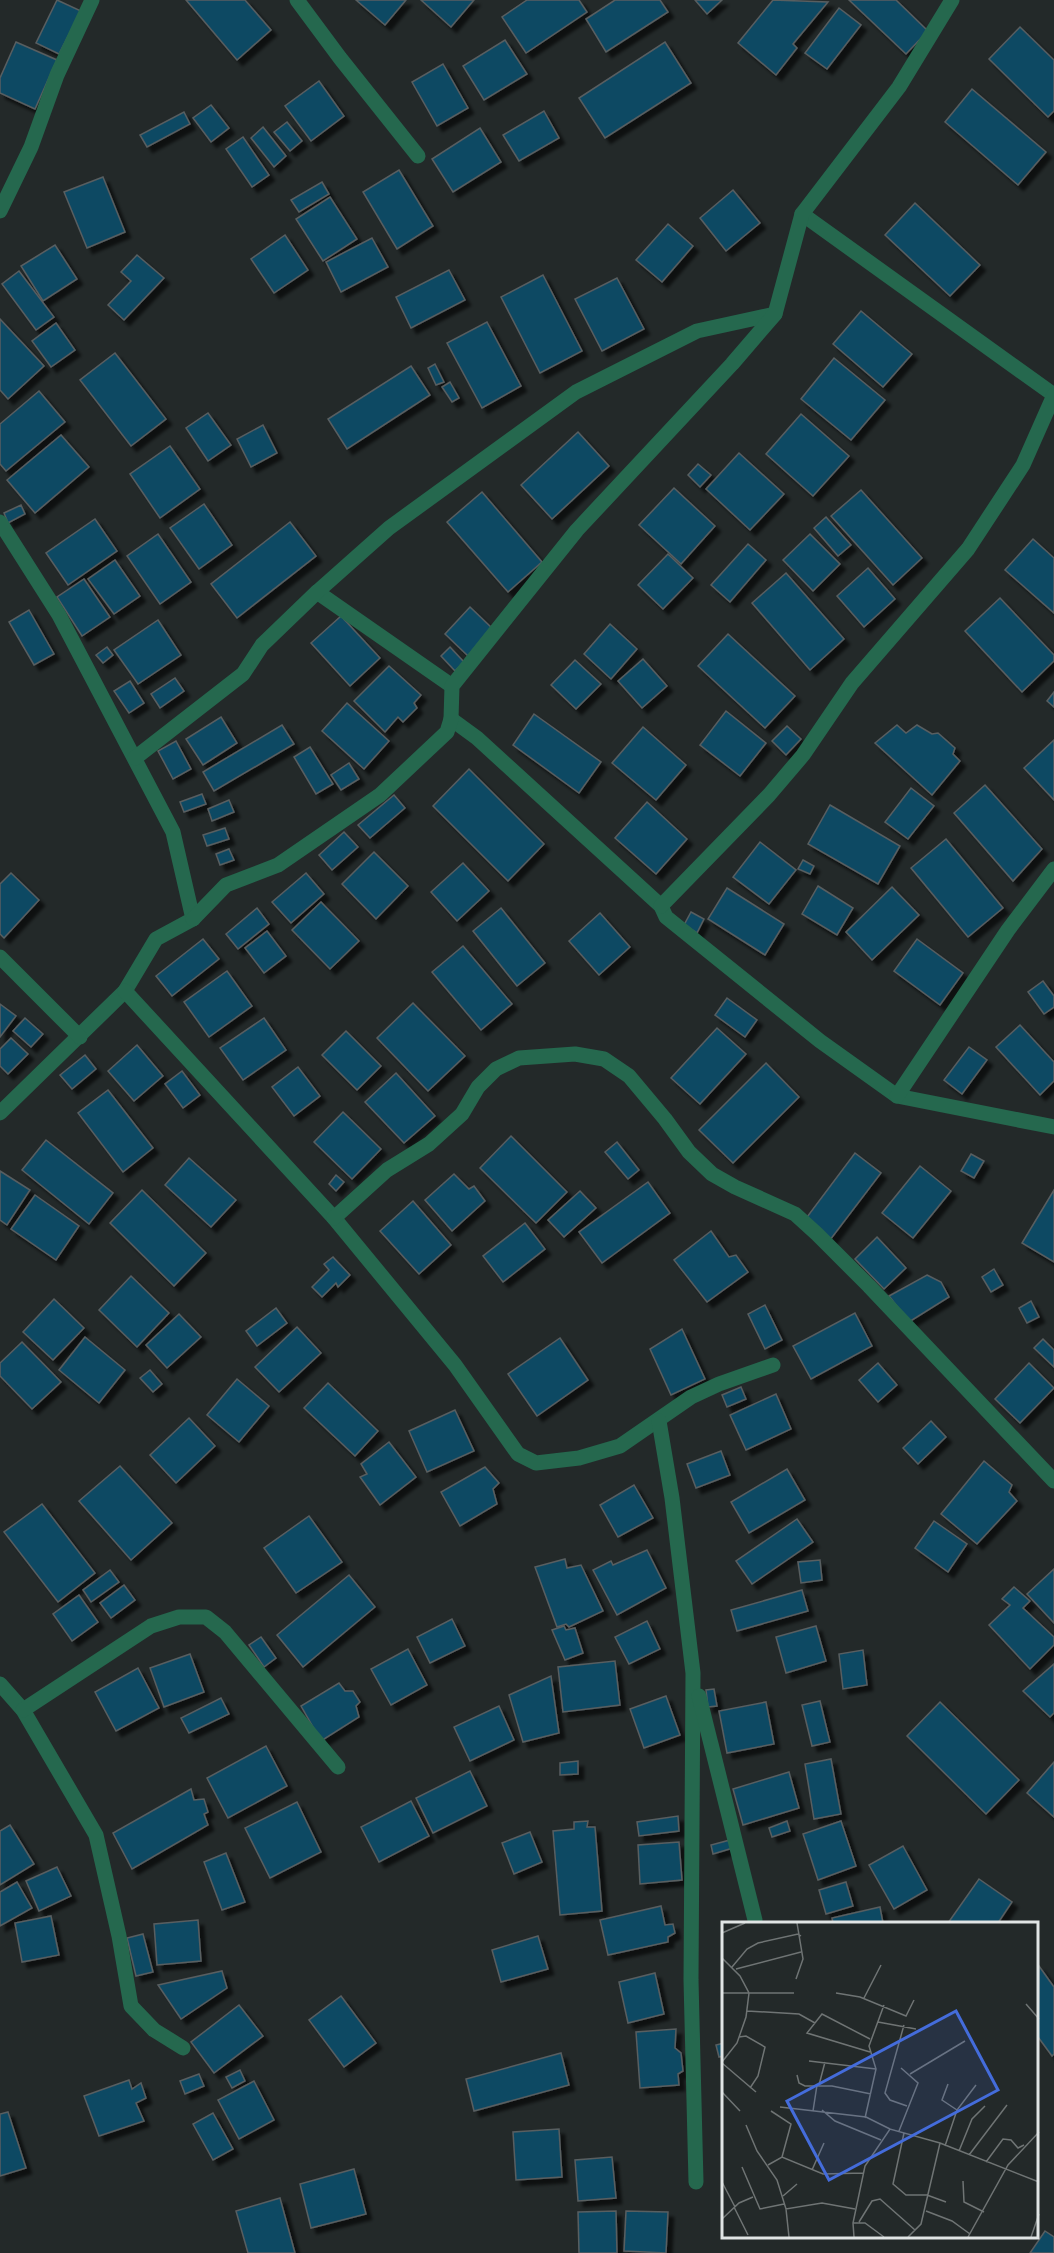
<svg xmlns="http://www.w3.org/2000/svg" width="1054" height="2253" viewBox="0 0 1054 2253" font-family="'Public Sans',sans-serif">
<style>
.building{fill:#104a64;stroke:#585e61;stroke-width:1.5;filter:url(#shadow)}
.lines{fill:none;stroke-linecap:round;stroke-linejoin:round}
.minor{stroke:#25684e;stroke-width:15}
.inset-road{fill:none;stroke:#6f7474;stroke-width:1.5}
.view{fill:#446cdb;fill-opacity:0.15;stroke:#446cdb;stroke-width:3}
.inset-edge{fill:none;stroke:#e1e5e5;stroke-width:3}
</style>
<defs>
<filter id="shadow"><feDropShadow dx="5.5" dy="5.5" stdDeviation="1.5" flood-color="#0009"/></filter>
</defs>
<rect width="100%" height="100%" fill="#232929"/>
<g class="building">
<polygon points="57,0 81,11 59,54 36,43"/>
<polygon points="186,0 245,0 271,30 237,60"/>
<polygon points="356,0 406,0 385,25"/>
<polygon points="421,0 474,0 451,27"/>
<polygon points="527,0 579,0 587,12 526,53 502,17"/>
<polygon points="615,0 660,0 668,12 606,52 586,19"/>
<polygon points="695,0 722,0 707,14"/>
<polygon points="773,0 828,2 793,44 797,48 776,75 738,43"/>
<polygon points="849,0 896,0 928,31 906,54"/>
<polygon points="839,8 861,25 827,69 805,53"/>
<polygon points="1020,27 1054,60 1054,111 1048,117 989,59"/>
<polygon points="505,40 527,74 484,100 463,66"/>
<polygon points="16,42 57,60 35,109 0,93 0,78"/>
<polygon points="665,42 691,83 605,138 579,98"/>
<polygon points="443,64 468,108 437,126 412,82"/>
<polygon points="319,81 344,116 311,141 285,106"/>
<polygon points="972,89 1046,152 1018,185 945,122"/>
<polygon points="211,105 229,128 211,142 193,118"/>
<polygon points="544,111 559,138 519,161 503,135"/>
<polygon points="184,112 190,124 147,147 140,135"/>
<polygon points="287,122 302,141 290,151 274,132"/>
<polygon points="263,127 286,156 274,167 251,138"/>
<polygon points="480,128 501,162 453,192 432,159"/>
<polygon points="243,137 269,175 252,187 226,149"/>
<polygon points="399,170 433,226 397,249 363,192"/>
<polygon points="103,177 125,232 87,248 64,192"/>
<polygon points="322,182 329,194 299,212 291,200"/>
<polygon points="733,190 760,223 726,251 700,218"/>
<polygon points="330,197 357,239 323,261 296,219"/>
<polygon points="915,203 980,265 950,296 885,235"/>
<polygon points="668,224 693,246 662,282 636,260"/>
<polygon points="285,235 308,270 274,293 251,259"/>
<polygon points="372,238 388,267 341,292 326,262"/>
<polygon points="55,245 77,279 43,301 21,266"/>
<polygon points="137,255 164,278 124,320 108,305 131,281 121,272"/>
<polygon points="449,270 465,300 411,328 396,297"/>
<polygon points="19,271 54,317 36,330 2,284"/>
<polygon points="543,275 582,351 540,373 501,297"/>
<polygon points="617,278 644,329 602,351 575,299"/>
<polygon points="861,311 912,354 883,387 833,344"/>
<polygon points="0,319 44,366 8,399 0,390"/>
<polygon points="487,322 521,386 482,408 447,343"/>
<polygon points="56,323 75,350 51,367 32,341"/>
<polygon points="115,353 166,419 131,446 80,380"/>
<polygon points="834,358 885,400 851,440 801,399"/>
<polygon points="435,364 444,382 436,385 428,368"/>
<polygon points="411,366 430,395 347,449 328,419"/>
<polygon points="450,382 459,398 452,402 442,387"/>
<polygon points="39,391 65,422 6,471 0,464 0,424"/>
<polygon points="208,413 231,445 208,461 186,428"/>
<polygon points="801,414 849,456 813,496 766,454"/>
<polygon points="263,425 277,453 251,467 237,439"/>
<polygon points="578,432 609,466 552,519 521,485"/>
<polygon points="61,435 89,467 35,513 7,480"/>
<polygon points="170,446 200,489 160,518 130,474"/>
<polygon points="739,453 784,494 750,530 706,489"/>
<polygon points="698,464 711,475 700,487 688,475"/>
<polygon points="674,488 715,526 681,564 639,525"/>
<polygon points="861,490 922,558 893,585 831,516"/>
<polygon points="482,492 542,562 508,592 447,522"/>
<polygon points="204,504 232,545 199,569 170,528"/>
<polygon points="21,505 25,514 8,523 4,513"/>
<polygon points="826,517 851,545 838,556 814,528"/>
<polygon points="95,519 117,551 68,585 46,553"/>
<polygon points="290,522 316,556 237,618 211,584"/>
<polygon points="158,534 191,582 160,604 127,556"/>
<polygon points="810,534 840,564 813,591 783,560"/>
<polygon points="1033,539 1054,558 1054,613 1005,570"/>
<polygon points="748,544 766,560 730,602 711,585"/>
<polygon points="668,554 693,578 663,609 638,585"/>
<polygon points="115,560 140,596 114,614 88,579"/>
<polygon points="868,568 895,599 864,627 837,596"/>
<polygon points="786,573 844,639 810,670 752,603"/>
<polygon points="84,579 110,617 82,636 57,597"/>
<polygon points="1000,598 1054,655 1054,661 1022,692 965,631"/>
<polygon points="470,607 493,629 468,656 445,634"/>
<polygon points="29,610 54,654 34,665 9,622"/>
<polygon points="341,616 380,658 350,686 311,643"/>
<polygon points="158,620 181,655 138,684 114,650"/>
<polygon points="610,624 637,649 611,679 584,654"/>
<polygon points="728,634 795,696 765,728 698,666"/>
<polygon points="107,647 113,655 103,663 96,655"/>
<polygon points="450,647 464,662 455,671 441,656"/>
<polygon points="643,659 667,686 642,708 618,681"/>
<polygon points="575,660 601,684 576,709 551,685"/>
<polygon points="389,666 421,695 414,703 417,708 403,722 398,717 385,732 354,701"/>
<polygon points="175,678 184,691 160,708 151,694"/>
<polygon points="130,681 144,703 129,713 114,691"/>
<polygon points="1054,692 1054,707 1047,701"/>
<polygon points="347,703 389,741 364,769 322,731"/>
<polygon points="726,711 766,743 740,776 700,745"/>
<polygon points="534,714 601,762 579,793 513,745"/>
<polygon points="221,717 237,743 203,765 186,739"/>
<polygon points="282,725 294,744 214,791 203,772"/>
<polygon points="897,725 906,733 917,725 932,734 938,733 955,748 953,754 960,761 932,795 875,743"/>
<polygon points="787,726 801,739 786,755 772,741"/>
<polygon points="643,727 686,765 656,800 612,763"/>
<polygon points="1054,740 1054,800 1024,768"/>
<polygon points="176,741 191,769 173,779 158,751"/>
<polygon points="310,747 333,784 316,794 294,757"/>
<polygon points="349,763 359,779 341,790 331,775"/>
<polygon points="469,769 544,844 508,881 433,806"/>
<polygon points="985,785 1042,849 1013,881 954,813"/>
<polygon points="911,788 934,806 908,839 885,822"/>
<polygon points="202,794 206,804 184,812 180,802"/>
<polygon points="394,795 405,808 370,838 358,825"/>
<polygon points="229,800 234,812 212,821 208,809"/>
<polygon points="647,802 687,839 656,874 615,838"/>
<polygon points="830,805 900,846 878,884 808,844"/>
<polygon points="225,828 229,839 207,846 203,835"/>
<polygon points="344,832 358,847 332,870 319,855"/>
<polygon points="946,839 1003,908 968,937 911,868"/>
<polygon points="760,842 796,870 769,904 733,877"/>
<polygon points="229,849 234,860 220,865 216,854"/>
<polygon points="374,852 408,886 376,919 342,884"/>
<polygon points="803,860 814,866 810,874 798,869"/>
<polygon points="463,863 489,891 457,921 431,892"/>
<polygon points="11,873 39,900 4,938 0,934 0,884"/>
<polygon points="306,873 324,894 291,923 272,902"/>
<polygon points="818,886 853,908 837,935 802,914"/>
<polygon points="892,887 919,915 872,960 846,932"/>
<polygon points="727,888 784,924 765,955 708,919"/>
<polygon points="321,902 359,941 330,969 292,930"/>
<polygon points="257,908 269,924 238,949 226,934"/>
<polygon points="501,908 545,963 517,986 473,931"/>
<polygon points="691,912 704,919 697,933 684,925"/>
<polygon points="600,913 630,947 599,975 569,941"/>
<polygon points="267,931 286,956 264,973 245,948"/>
<polygon points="203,939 219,959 172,996 156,976"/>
<polygon points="917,939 963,973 940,1005 894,971"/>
<polygon points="463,946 512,1004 481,1030 432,972"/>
<polygon points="227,971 252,1006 209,1037 184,1002"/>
<polygon points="1043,981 1054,996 1054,1007 1044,1014 1028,992"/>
<polygon points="727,998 757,1020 745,1037 715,1015"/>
<polygon points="413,1003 465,1056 428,1091 377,1038"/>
<polygon points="0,1004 16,1016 0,1037"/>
<polygon points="25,1018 43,1034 31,1047 13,1031"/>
<polygon points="264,1018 286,1050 243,1080 220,1048"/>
<polygon points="1020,1025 1054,1062 1054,1081 1040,1095 996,1047"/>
<polygon points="717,1028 746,1054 700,1104 671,1078"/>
<polygon points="346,1031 381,1066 357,1090 322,1055"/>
<polygon points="11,1038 28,1054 8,1074 0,1066 0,1049"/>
<polygon points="137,1045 163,1076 134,1101 108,1071"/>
<polygon points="969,1047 987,1060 962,1094 944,1080"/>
<polygon points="85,1055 96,1069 72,1089 60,1075"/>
<polygon points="766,1063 799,1097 733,1163 699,1130"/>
<polygon points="298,1067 320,1096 294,1116 272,1087"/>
<polygon points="182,1071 200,1095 183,1108 165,1084"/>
<polygon points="396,1073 435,1116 404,1143 365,1102"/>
<polygon points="108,1090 153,1148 123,1172 78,1113"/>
<polygon points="343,1112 381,1149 352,1179 314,1142"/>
<polygon points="511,1136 567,1192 536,1223 480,1168"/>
<polygon points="46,1140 113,1193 89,1224 22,1170"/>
<polygon points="617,1142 639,1170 628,1179 605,1152"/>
<polygon points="855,1153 881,1173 830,1240 804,1221"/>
<polygon points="971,1154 984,1161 974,1178 961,1171"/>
<polygon points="189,1158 236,1200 211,1227 165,1185"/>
<polygon points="920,1166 951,1191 913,1238 882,1213"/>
<polygon points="0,1171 30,1190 7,1225 0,1220"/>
<polygon points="454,1174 469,1189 474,1186 485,1201 452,1231 425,1200"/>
<polygon points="336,1175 344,1182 336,1191 329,1184"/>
<polygon points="648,1182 670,1213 602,1263 579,1232"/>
<polygon points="142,1190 206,1253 174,1286 110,1223"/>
<polygon points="1054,1190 1054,1262 1022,1243"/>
<polygon points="580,1191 596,1208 564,1237 548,1220"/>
<polygon points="35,1195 79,1226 56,1260 11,1229"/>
<polygon points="413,1201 451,1245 419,1274 380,1231"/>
<polygon points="525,1223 545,1249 503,1282 483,1256"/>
<polygon points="711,1231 729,1257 736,1255 748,1272 707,1302 674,1260"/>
<polygon points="877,1237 906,1268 884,1289 855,1259"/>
<polygon points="333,1257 350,1275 338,1287 336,1283 322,1297 312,1287 329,1270 324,1264"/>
<polygon points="994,1269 1003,1285 991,1292 982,1277"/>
<polygon points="927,1275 941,1282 949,1297 909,1322 889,1296"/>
<polygon points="131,1276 169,1313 137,1347 99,1310"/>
<polygon points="54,1299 84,1328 53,1360 23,1332"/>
<polygon points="1031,1301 1039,1317 1027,1323 1019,1308"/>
<polygon points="765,1305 782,1340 765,1349 748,1314"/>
<polygon points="276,1308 287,1323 257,1346 246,1331"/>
<polygon points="855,1313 872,1346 811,1379 793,1346"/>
<polygon points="179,1314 201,1337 167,1368 146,1345"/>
<polygon points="297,1327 321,1353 279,1392 255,1367"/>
<polygon points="682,1329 705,1379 671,1395 650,1349"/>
<polygon points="85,1337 125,1370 99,1403 59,1370"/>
<polygon points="560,1338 588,1380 537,1416 508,1374"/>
<polygon points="1043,1339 1054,1350 1054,1367 1034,1348"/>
<polygon points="22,1342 61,1382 32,1409 0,1376 0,1363"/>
<polygon points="878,1363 897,1385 878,1402 859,1380"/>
<polygon points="1029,1363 1054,1388 1020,1423 995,1399"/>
<polygon points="150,1370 162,1384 153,1392 140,1378"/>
<polygon points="237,1379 269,1406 239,1442 207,1415"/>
<polygon points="328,1383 378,1431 355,1456 304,1408"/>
<polygon points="741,1387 746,1399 727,1407 722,1395"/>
<polygon points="776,1394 791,1429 746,1450 730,1415"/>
<polygon points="455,1410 474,1451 427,1472 409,1431"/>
<polygon points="189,1418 215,1446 176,1483 150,1455"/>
<polygon points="931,1421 946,1437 918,1464 903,1448"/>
<polygon points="389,1442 416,1477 380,1505 360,1477 367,1474 361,1464"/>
<polygon points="721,1451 730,1475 696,1488 687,1464"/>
<polygon points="984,1461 1012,1485 1009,1492 1017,1501 977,1544 941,1514"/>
<polygon points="120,1466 172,1523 131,1560 79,1501"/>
<polygon points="485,1467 499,1483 493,1489 497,1504 460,1526 441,1492"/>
<polygon points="787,1469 805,1500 749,1533 731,1502"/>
<polygon points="634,1485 653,1518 618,1537 600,1505"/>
<polygon points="42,1504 95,1573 58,1602 4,1532"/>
<polygon points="309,1516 342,1562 296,1593 264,1548"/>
<polygon points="797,1519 813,1542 752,1584 736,1561"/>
<polygon points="934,1521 967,1544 948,1572 915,1548"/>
<polygon points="647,1550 666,1588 617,1615 593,1570 611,1561 613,1565"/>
<polygon points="565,1559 567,1568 581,1565 603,1611 569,1627 566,1624 557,1627 535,1567"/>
<polygon points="820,1560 822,1580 801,1583 798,1562"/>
<polygon points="1054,1569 1054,1623 1027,1594"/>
<polygon points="110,1570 119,1582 91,1602 83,1590"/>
<polygon points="349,1575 375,1607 303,1667 277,1635"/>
<polygon points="124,1585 135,1600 111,1618 100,1603"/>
<polygon points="1014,1587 1030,1601 1023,1608 1054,1637 1054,1645 1030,1669 989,1625 1010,1605 1002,1599"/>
<polygon points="802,1590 808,1611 737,1631 731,1610"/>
<polygon points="79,1595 98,1622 72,1641 53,1614"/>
<polygon points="452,1619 465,1646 430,1663 417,1637"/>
<polygon points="647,1621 660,1649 629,1664 615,1637"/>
<polygon points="564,1626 566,1630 575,1628 583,1653 565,1660 552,1630"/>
<polygon points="816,1626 826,1661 786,1673 776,1637"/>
<polygon points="261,1637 276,1658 264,1667 249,1645"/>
<polygon points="408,1649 427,1685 391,1705 371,1669"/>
<polygon points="863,1650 867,1685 843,1689 839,1654"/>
<polygon points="190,1654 204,1692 164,1707 150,1668"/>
<polygon points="615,1661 620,1705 563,1712 558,1667"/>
<polygon points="1054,1664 1054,1713 1050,1717 1023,1691"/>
<polygon points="138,1668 159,1708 116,1731 95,1692"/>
<polygon points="551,1676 559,1733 523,1742 509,1695"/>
<polygon points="339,1683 345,1691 353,1691 360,1702 356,1706 359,1717 321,1741 301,1706"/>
<polygon points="714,1689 717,1706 708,1707 706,1690"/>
<polygon points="666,1696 680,1735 644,1748 630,1709"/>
<polygon points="221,1698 229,1714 189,1733 181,1718"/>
<polygon points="820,1701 830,1742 812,1746 802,1705"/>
<polygon points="766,1702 774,1744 727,1753 719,1711"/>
<polygon points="940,1702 1019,1780 986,1814 907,1736"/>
<polygon points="499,1706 514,1740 470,1761 454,1727"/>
<polygon points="266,1746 287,1786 228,1818 207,1778"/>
<polygon points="831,1759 841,1814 814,1819 805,1764"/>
<polygon points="578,1761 578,1774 560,1775 560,1763"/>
<polygon points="1054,1762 1054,1817 1027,1793"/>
<polygon points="470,1771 487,1806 433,1833 416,1798"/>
<polygon points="789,1772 799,1808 743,1825 733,1789"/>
<polygon points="191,1789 194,1800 204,1799 208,1812 204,1814 208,1825 132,1869 113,1833"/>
<polygon points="411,1801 429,1836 379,1862 361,1827"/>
<polygon points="297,1802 321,1852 270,1878 245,1828"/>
<polygon points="678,1816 679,1831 639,1836 637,1822"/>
<polygon points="588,1821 587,1827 595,1827 602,1911 560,1915 553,1831 574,1829 574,1822"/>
<polygon points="787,1821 790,1831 772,1837 769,1828"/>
<polygon points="841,1821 856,1866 818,1880 803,1834"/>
<polygon points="10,1825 34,1864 0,1885 0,1831"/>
<polygon points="530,1832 542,1862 514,1874 502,1843"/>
<polygon points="730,1840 733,1848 713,1854 711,1845"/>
<polygon points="679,1842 682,1880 640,1884 638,1845"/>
<polygon points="903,1846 927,1890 894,1909 869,1865"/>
<polygon points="226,1853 245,1902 222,1910 204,1862"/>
<polygon points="57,1867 71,1896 39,1911 26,1881"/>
<polygon points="979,1879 1012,1902 998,1923 948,1923"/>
<polygon points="17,1882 32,1908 0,1926 0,1892"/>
<polygon points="846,1882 853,1906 826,1914 819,1890"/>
<polygon points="661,1906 665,1925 673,1924 675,1933 668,1937 668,1942 608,1955 600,1920"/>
<polygon points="880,1907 883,1923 833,1923 832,1918"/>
<polygon points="51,1916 59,1955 22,1962 15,1923"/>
<polygon points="198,1920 201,1961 157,1965 154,1924"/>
<polygon points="143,1934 153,1972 136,1976 127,1938"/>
<polygon points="538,1936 548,1969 501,1982 492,1950"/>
<polygon points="1039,1966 1054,1987 1054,2054 1052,2056 1038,2037"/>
<polygon points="222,1971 227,1988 181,2019 158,1985"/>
<polygon points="655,1973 664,2014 628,2023 619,1982"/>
<polygon points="341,1996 376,2043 344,2067 309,2020"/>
<polygon points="239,2005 263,2036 214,2073 191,2042"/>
<polygon points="676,2029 675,2048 681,2053 683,2071 678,2074 679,2085 640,2088 636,2032"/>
<polygon points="724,2043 724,2056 719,2057 716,2045"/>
<polygon points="561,2053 569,2085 474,2111 466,2079"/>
<polygon points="240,2070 245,2081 232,2088 226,2077"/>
<polygon points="199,2074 204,2086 185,2094 180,2081"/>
<polygon points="129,2080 132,2089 141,2083 146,2098 136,2103 144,2121 99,2136 84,2096"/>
<polygon points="254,2081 274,2120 239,2139 218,2100"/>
<polygon points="8,2112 26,2168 0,2176 0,2114"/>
<polygon points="213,2113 233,2149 213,2160 193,2124"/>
<polygon points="559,2129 562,2177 516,2180 513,2132"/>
<polygon points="612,2157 616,2198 578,2201 575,2160"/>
<polygon points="354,2169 366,2214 311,2228 300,2184"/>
<polygon points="280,2198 295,2253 248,2253 236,2211"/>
<polygon points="616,2211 617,2253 579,2253 578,2212"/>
<polygon points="626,2211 668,2212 666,2253 624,2251"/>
<polygon points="1045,2231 1054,2237 1054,2253 1030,2253"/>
</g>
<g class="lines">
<g class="minor">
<polyline points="297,0 340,58 418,156"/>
<polyline points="0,211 31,147 57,75 92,0"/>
<polyline points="802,214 1054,395"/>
<polyline points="0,522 59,615 173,832 193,919 156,939 125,991 0,1113"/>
<polyline points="317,592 452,686"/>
<polyline points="451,719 477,738 661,906 666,917 820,1041 897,1096 1054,1127"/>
<polyline points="135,758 243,674 262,645 317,592 389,528 576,392 697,331 775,314"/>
<polyline points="661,906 769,795 803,755 852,683 968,549 1023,465 1054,395"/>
<polyline points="193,919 226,885 278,865 380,795 447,732 451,719 452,686 577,530 732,364 775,314 802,214 899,87 952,0"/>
<polyline points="0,957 80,1037"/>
<polyline points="125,991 334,1218 455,1365 518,1454 536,1463 579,1458 620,1446 691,1397 719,1384 773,1365"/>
<polyline points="897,1096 1008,930 1054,869"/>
<polyline points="334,1218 387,1170 429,1144 462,1114 478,1087 496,1069 519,1058 575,1054 604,1059 629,1076 665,1119 689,1152 712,1174 735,1187 795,1214 817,1234 869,1286 1054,1481"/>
<polyline points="659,1421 672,1498 693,1673 691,1980 696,2182"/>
<polyline points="0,1684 23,1710 96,1835 119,1936 131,2006 154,2030 183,2048"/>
<polyline points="699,1696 755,1920"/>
<polyline points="23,1710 151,1626 179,1617 206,1617 225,1632 338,1767"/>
</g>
</g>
<g transform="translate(722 1922)">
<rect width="316" height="316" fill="#232929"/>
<path class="inset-road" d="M0,11L23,1M0,36L18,54L27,71L24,95L15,121L0,140M10,45L25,27L36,21L76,12L79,14M14,47L79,30M74,57L81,37L75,1M0,71H72M114,71L138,75L184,94L192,78M142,76L159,43M304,82L317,97M25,89L77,92L93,101M156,100L194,107M182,103L163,171L168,178L185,184M17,115L24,114L43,125L36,154L28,166M148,117L100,92L85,111L148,130M87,139L154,147M0,141L34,170M188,152L243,119M75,153L77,161L83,164H110L149,172M226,162L220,178L235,188M97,163L103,140M0,170L18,189M58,185L144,195L168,207M100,188L113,199L159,218M49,189L69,202L60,235M91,189L95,163M143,196L154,147L147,124L162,83M24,203L35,229L55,258L64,287L100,281L133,287M177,209L196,161L179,146M182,211L171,262L184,273H205L224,280M223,224L235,188L254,163M237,229L250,197L263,184M247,233L285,183M264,240L281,217L289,218L296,226L302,223M46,243L60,235L101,252L141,251M20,245L38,287L62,282M90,248L102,221M241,259L242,280L262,290M0,260L13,285M61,274L75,262M12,285L26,313M64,287L67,315M204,289L230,299L248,312M0,297L17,281L31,275M137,300L150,279L158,277L193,308M131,301H143L162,315M132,315L131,301L143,244L168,207L218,221L317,260M186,315L199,302L218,221M246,315L286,243L317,210M309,315L317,292"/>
<path class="view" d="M234,89L276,168L107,258L65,179Z"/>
<rect width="316" height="316" class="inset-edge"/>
</g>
</svg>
